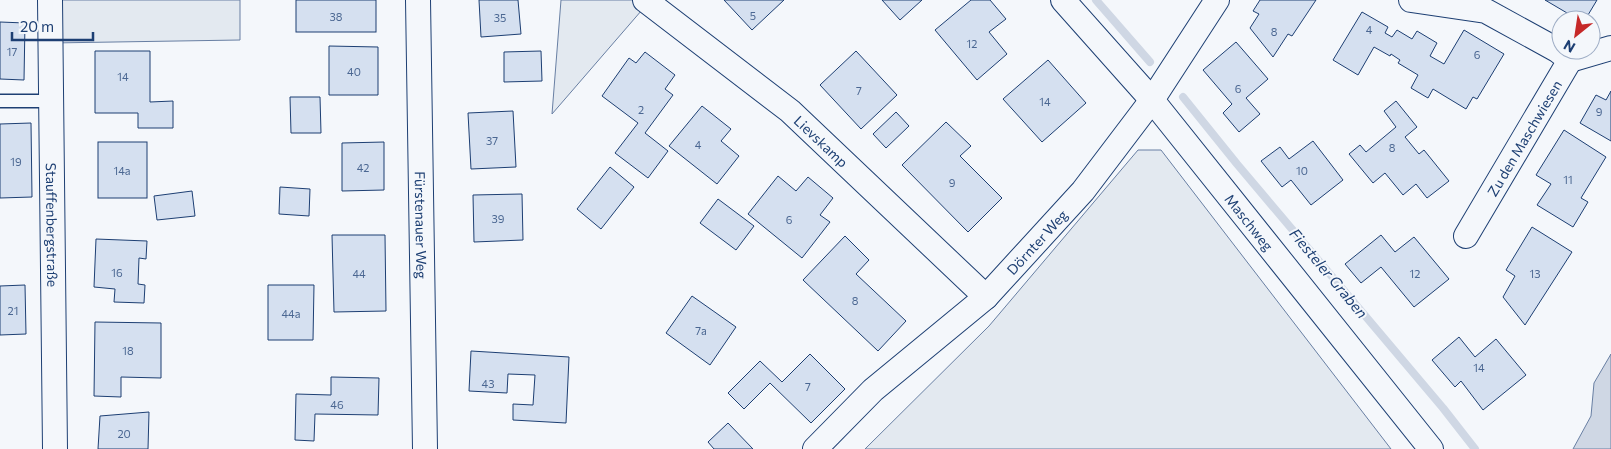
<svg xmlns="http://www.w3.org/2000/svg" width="1611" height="449" viewBox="0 0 1611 449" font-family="Commissioner,sans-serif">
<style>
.green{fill:#e3e9f0;stroke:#687fa3}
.water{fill:#cfd7e4;stroke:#687fa3}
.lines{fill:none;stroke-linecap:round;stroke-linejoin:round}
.stream{stroke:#cfd7e4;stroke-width:8}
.building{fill:#d5e0f0;stroke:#1d3f73}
.lane-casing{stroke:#1d3f73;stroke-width:15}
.street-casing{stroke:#1d3f73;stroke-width:26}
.lane{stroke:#f4f7fb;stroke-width:12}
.street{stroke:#f4f7fb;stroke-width:24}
.labels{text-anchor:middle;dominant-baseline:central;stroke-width:4;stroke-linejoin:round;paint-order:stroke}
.number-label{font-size:11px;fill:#4b6792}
.street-label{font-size:14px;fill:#1d3f73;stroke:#f4f7fb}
.water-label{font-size:15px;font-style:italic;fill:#1d3f73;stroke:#f4f7fb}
</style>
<rect width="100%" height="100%" fill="#f4f7fb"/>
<g class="green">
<polygon points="50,0 240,0 240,40 51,43"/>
<polygon points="561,0 645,0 648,3 552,114"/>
<polygon points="1138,150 1161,150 1391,449 865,449 989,326"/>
</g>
<polygon class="water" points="1611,354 1611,449 1573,449 1591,416 1594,383"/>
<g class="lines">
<g class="stream">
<polyline points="1096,0 1150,62"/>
<polyline points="1183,97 1237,164 1443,408 1475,449"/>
</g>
</g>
<g class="building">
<rect x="296" y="0" width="80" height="32"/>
<polygon points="479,0 518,0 521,34 481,37"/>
<polygon points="724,0 784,0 752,30"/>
<polygon points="882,0 922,0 900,20"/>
<polygon points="971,0 990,0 1006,19 989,32 1007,54 977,80 935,30"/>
<polygon points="1260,0 1316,0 1292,36 1288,34 1273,57 1250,28 1259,14 1253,11"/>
<polygon points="1545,0 1597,0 1585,20 1579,20"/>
<polygon points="1362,12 1388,27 1385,33 1392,37 1397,30 1412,39 1417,31 1437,43 1430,56 1444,64 1464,30 1504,54 1477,99 1473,97 1466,109 1433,89 1428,98 1411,88 1418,75 1398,63 1400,60 1391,54 1390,56 1374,47 1358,75 1333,60"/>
<polygon points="0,22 25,23 24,80 0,79"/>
<polygon points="1236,42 1268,79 1246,98 1260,114 1239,132 1223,113 1232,104 1203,70"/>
<polygon points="329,46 378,47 378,95 329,95"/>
<polygon points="95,51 150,51 150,102 173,101 173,128 138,128 138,113 95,113"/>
<polygon points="541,51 542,81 504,82 504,52"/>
<polygon points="856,51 897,95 861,129 820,85"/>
<polygon points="645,52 675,75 665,89 673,95 645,133 668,151 648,178 615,153 638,123 602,96 629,58 636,63"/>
<polygon points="1048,60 1086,103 1042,142 1003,99"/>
<polygon points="1611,91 1611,141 1580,123 1596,95 1606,100"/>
<polygon points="290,97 320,97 321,133 291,133"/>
<polygon points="1396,101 1417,127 1405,137 1419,154 1424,150 1449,181 1427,198 1416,184 1403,195 1385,173 1373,183 1349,154 1360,145 1366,152 1396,127 1384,111"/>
<polygon points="702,106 731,129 721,141 739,156 717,184 669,146"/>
<polygon points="513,111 516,167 471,169 468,113"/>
<polygon points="896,112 909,126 886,148 873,134"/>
<polygon points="946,122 971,146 960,156 1002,198 968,232 902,165"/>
<polygon points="31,123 32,197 0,198 0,124"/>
<polygon points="1564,130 1606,157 1581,198 1588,202 1573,227 1537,205 1551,184 1536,175"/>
<polygon points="1313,141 1343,180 1311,205 1291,180 1282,187 1261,161 1280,147 1289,159"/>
<rect x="98" y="142" width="49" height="56"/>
<polygon points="384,142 384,190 342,191 342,143"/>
<polygon points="610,167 634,187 601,229 577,209"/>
<polygon points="778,176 796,191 808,177 833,198 820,215 830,222 802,258 748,214"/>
<polygon points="280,187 310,189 309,216 279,214"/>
<polygon points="192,191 195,216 157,220 154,196"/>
<polygon points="522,194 523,240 474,242 473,195"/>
<polygon points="718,199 754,226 736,250 700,223"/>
<polygon points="1532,227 1572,252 1525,325 1503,297 1515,276 1506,270"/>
<polygon points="332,235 385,235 386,311 334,312"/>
<polygon points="1381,235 1395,252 1414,237 1449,279 1414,307 1381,267 1361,283 1345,264"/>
<polygon points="845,236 869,260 856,274 906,321 878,351 803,280"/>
<polygon points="96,239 147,241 146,259 139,258 138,284 145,285 144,303 114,302 115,289 94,287"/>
<polygon points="25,285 26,334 0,335 0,286"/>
<polygon points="268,285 314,285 313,340 268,340"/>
<polygon points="692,296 736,327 710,365 666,333"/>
<polygon points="95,322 161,323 161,378 121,377 121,397 94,396"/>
<polygon points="1459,337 1475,357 1496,339 1526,375 1483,410 1461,381 1455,387 1432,360"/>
<polygon points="471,351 569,357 566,423 513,420 513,404 533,405 535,375 508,374 507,393 469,391"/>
<polygon points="810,354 845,389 811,423 770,383 744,409 728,393 760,361 782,382"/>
<polygon points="331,377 379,378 378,415 315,414 314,441 295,440 296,394 331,395"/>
<polygon points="149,412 148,449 98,449 100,416"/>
<polygon points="728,423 753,449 714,449 708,442"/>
</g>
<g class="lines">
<g class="lane-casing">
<polyline id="lane" points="0,101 52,101"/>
</g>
<g class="street-casing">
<g id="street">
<path id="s1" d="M50,0L55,449"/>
<path id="s2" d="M418,0L425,449"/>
<path id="s3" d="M645,0L790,111L986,297"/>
<path id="s4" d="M1063,0L1152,100L1431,449"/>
<polyline points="1411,0 1486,11 1557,50 1570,60"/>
<polyline points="1570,60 1611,48"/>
<path id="s5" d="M1466,236L1570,60"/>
<path id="s6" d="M815,449L873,390L986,297L1083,191L1152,100L1217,0"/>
</g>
</g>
<use href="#lane" class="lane"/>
<use href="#street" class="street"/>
</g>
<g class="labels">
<g class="number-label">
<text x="753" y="15">5</text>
<text x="336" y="16">38</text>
<text x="500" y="17">35</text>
<text x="1369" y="29">4</text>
<text x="1274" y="31">8</text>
<text x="972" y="43">12</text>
<text x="12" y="51">17</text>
<text x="1477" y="54">6</text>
<text x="354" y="71">40</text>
<text x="123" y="76">14</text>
<text x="1238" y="88">6</text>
<text x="859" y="90">7</text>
<text x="1045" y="101">14</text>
<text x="641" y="109">2</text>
<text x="1599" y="111">9</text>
<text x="492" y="140">37</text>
<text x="698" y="144">4</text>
<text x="1392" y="147">8</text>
<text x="16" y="161">19</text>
<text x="363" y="167">42</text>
<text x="122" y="170">14a</text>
<text x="1302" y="170">10</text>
<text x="1568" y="179">11</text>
<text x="952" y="182">9</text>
<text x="498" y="218">39</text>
<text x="789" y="219">6</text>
<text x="117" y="272">16</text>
<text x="359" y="273">44</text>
<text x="1415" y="273">12</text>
<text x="1535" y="273">13</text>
<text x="855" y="300">8</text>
<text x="13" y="310">21</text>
<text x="291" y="313">44a</text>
<text x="701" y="330">7a</text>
<text x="128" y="350">18</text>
<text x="1479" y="367">14</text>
<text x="488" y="383">43</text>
<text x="808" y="386">7</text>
<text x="337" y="404">46</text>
<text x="124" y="433">20</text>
</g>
<g class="street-label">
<text stroke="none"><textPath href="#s5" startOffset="114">Zu den Maschwiesen</textPath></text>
<text stroke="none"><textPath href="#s3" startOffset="226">Lievskamp</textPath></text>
<text stroke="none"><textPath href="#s4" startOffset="290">Maschweg</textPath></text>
<text stroke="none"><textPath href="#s1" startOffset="225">Stauffenbergstraße</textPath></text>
<text stroke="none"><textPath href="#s2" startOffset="225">Fürstenauer Weg</textPath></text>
<text stroke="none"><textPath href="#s6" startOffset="304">Dörnter Weg</textPath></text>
</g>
<g class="water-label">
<text transform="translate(1329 273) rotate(50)">Fiesteler Graben</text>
</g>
</g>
<g transform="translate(1576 35) rotate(210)"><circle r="24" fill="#f4f7fb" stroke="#9eadc5"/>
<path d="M0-4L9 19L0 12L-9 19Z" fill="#c62828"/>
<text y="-8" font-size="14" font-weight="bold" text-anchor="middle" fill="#1d3f73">N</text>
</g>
<path d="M12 32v8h81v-8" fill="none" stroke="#1d3f73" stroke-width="2.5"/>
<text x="20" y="32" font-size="15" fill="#1d3f73" stroke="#f4f7fb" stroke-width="4" paint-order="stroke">20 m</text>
</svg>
